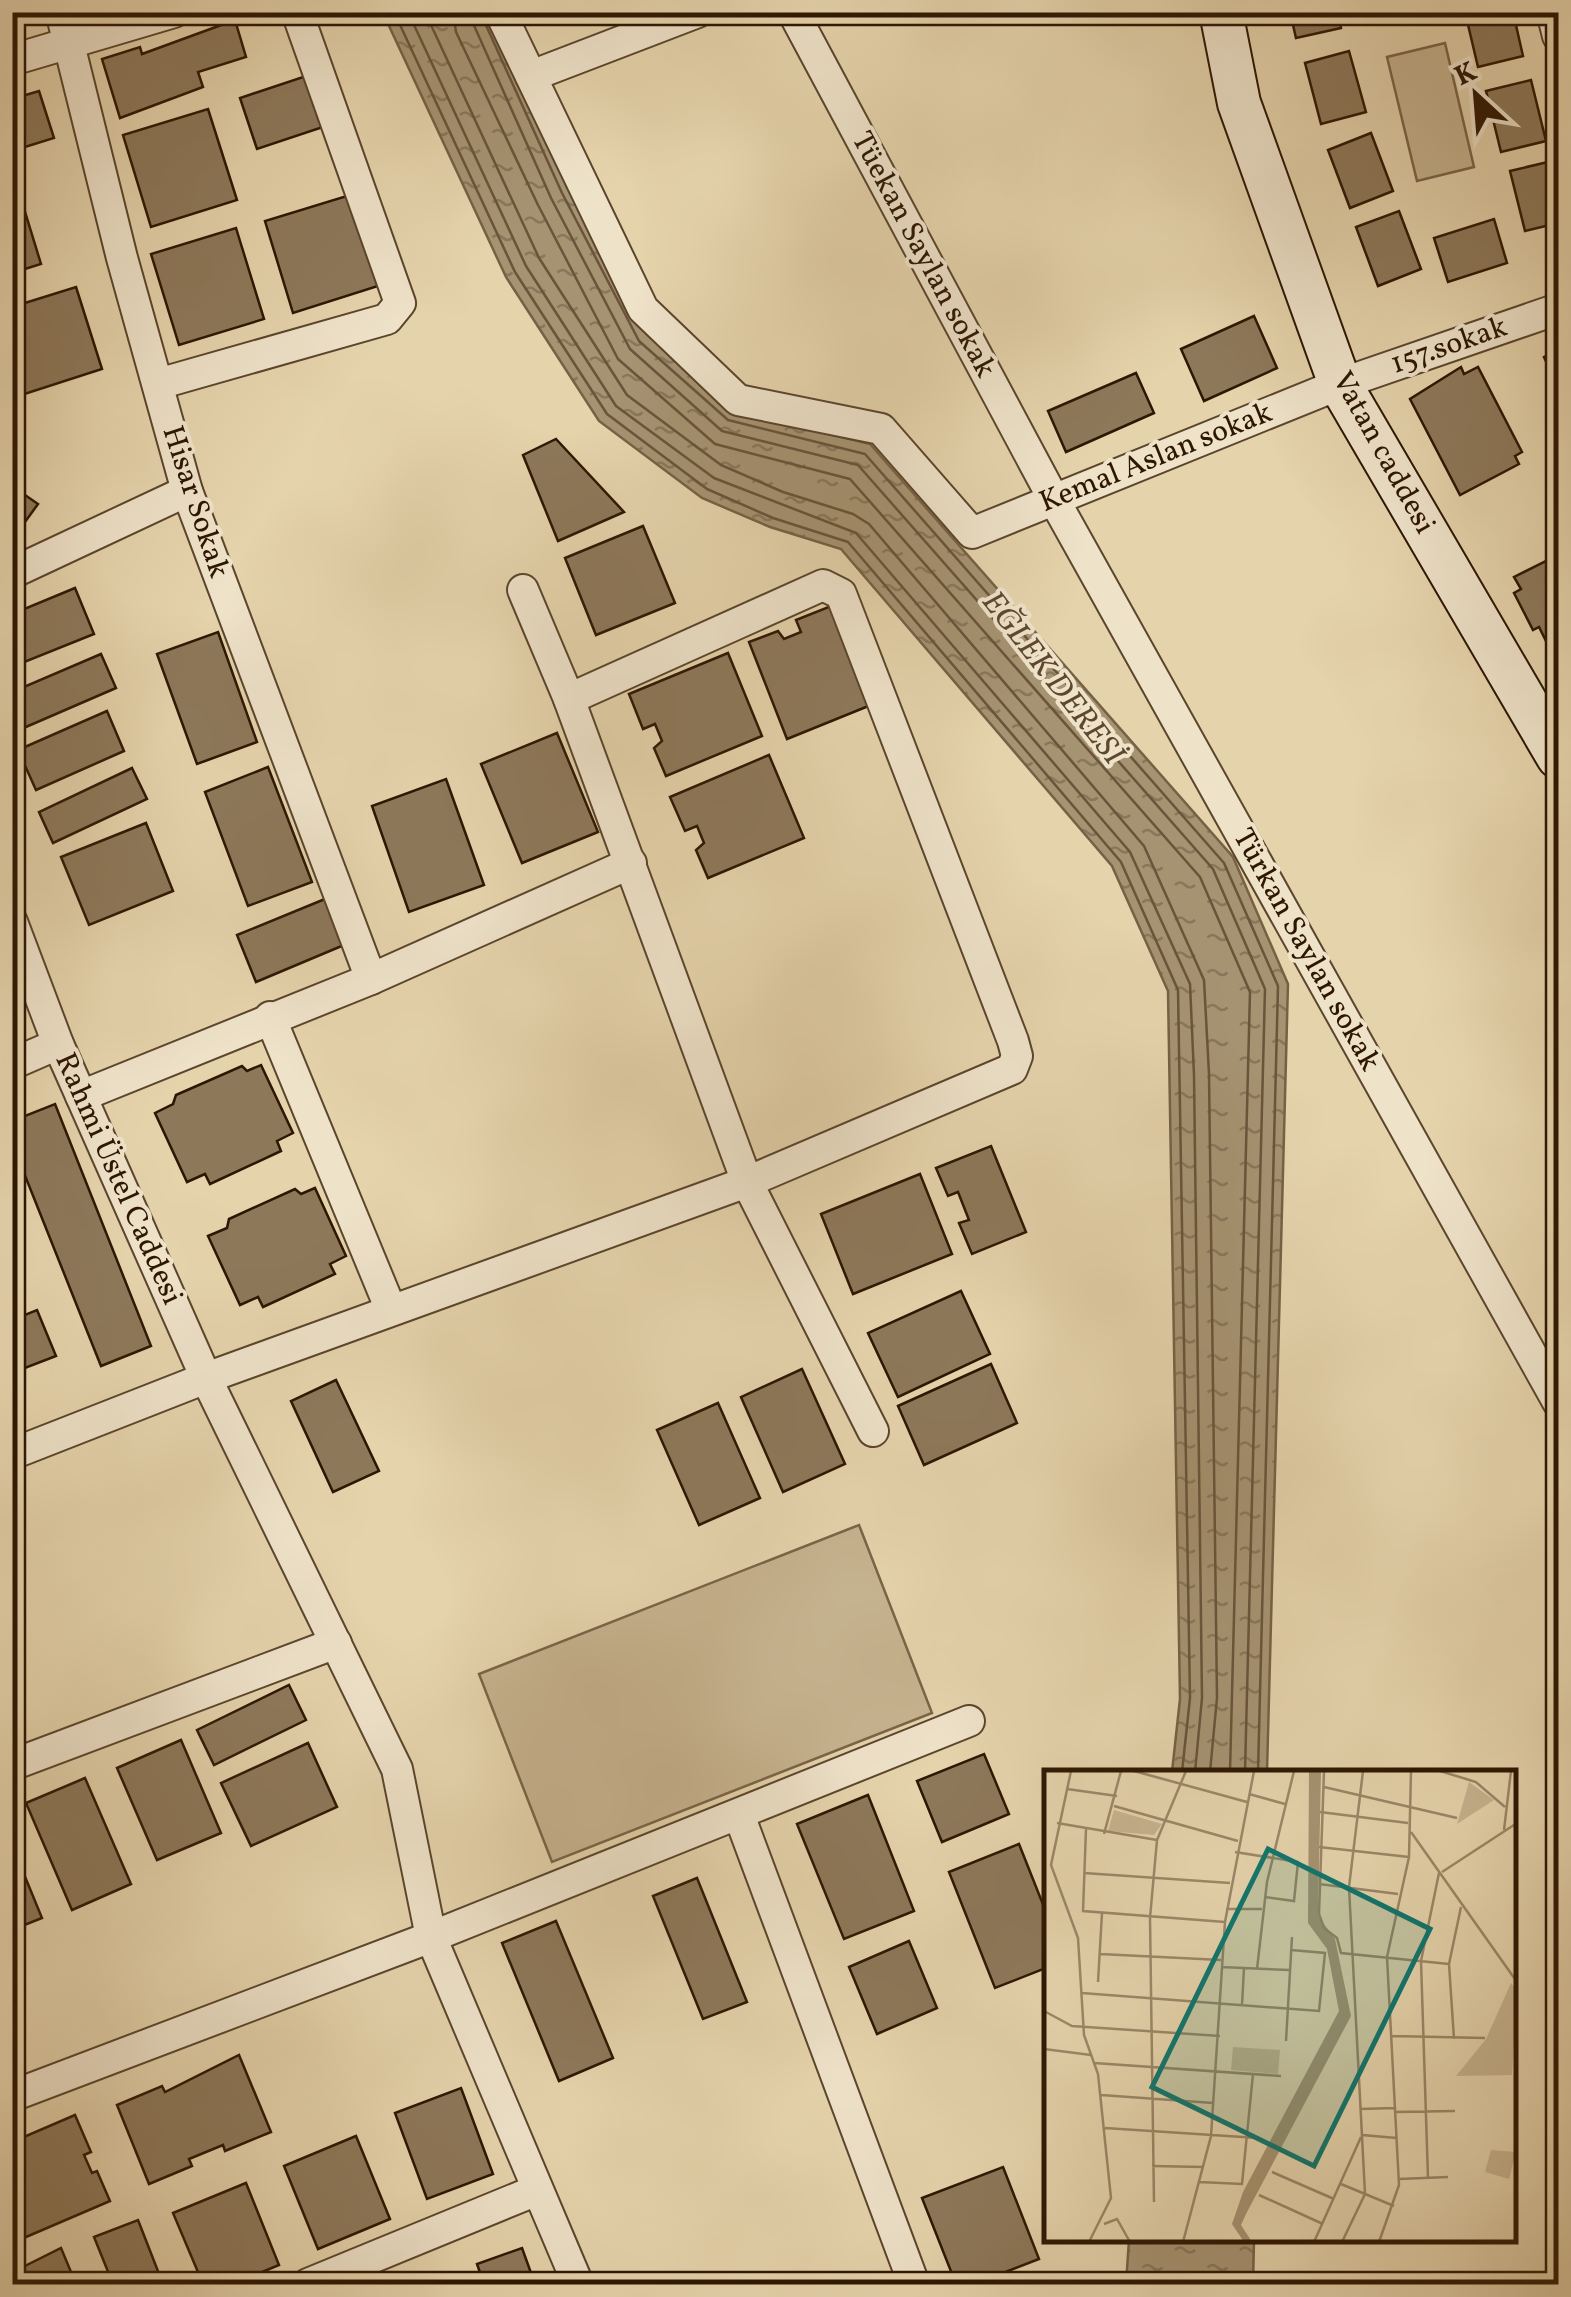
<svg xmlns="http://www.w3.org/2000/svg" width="1571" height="2297" viewBox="0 0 1571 2297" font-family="Vollkorn,serif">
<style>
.pitch{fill:#c6b38f;stroke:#7a6448;stroke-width:2.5}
.water{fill:url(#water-ripples);stroke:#766145;stroke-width:2.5}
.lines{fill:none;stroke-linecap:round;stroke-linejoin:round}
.shore{stroke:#6a543a;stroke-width:2.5}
.building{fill:#8d785a;stroke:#2d1602;stroke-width:2.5}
.street-casing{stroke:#5b452c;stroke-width:34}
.secondary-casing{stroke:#2d1602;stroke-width:46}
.street{stroke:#eee2c9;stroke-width:30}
.secondary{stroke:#eee2c9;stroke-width:42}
.labels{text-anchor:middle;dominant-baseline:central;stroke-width:8;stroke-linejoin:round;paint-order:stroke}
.street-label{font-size:30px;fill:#2d1602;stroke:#eee2c9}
.water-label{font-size:32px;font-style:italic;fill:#5d482f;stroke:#eee2c9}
.inset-road{fill:none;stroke:#9b8768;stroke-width:2.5}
.view{fill:#0f766e;fill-opacity:0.15;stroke:#0f766e;stroke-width:5}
.inset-edge{fill:none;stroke:#2d1602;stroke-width:5}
</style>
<defs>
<pattern id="water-ripples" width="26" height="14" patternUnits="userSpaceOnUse" patternTransform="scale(2.5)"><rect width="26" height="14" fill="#a69372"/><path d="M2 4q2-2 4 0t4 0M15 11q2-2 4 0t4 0" fill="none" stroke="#88775b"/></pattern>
</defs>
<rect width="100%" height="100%" fill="#e5d3ac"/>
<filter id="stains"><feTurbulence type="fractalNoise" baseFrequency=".002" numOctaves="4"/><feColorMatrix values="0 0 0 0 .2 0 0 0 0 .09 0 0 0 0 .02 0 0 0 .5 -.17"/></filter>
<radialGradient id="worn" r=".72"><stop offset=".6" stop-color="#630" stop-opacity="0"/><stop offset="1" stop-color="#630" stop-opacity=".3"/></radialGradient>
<g class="pitch">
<polygon points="1445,43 1474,167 1417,181 1387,57"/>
<polygon points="859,1525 932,1713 552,1862 479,1674"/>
</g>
<g class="water">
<polygon points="383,13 489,13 647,334 733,411 870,444 1233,857 1288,984 1267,1772 1172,1772 1180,1699 1168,991 1112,866 841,549 770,527 702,498 599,421 506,277"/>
<polygon points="1129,2240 1254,2240 1253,2284 1126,2284"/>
</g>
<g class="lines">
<g class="shore">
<polyline points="394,12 515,272 607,414 707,489 773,518 848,542 1121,862 1178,990 1190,1698 1182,1772"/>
<polyline points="408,12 526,266 616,406 714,478 856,533 1130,852 1190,984 1194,1075 1202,1698 1195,1772"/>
<polyline points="425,12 539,258 627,395 721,465 783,492 853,514 869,524 1144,846 1204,980 1209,1074 1217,1698 1210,1772"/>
<polyline points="453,12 456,32 538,205 618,359 715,444 850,479 1200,877 1250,992 1230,1772"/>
<polyline points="468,12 551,198 630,349 722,431 858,465 1213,869 1265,989 1245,1772"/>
<polyline points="480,12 562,193 639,341 728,420 865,454 1224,863 1278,986 1258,1772"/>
</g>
</g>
<g class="building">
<polygon points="1290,12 1338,12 1341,28 1296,38"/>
<polygon points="1465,12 1513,12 1523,56 1478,67"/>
<polygon points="235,20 246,57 198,72 203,87 120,118 102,59 140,47 142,54"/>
<polygon points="1349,51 1366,112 1321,124 1305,63"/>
<polygon points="306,76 323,127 257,149 240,98"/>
<polygon points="1531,80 1546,141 1501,152 1486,91"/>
<polygon points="39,91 54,138 12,151 12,99"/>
<polygon points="208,109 237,200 151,227 123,135"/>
<polygon points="1371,133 1393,191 1350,208 1328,150"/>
<polygon points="1556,160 1558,223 1525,231 1510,171"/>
<polygon points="15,179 41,264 12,273 12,180"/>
<polygon points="350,195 378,286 293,313 265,221"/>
<polygon points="1399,211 1421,269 1378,286 1356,227"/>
<polygon points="1494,219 1507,263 1448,282 1434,238"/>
<polygon points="236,228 264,319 179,345 151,254"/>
<polygon points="76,287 102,369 12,398 12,307"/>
<polygon points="1254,316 1277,368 1204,401 1181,349"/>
<polygon points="1558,350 1558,387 1544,357"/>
<polygon points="1461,367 1464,374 1478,367 1522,452 1515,456 1519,464 1460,495 1410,399"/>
<polygon points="1136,373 1154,413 1066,452 1048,411"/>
<polygon points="556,439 624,512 558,541 523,455"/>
<polygon points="12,486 38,504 12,540"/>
<polygon points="643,526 675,603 596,635 565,558"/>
<polygon points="1558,555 1558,635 1546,641 1539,627 1533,630 1514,593 1521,589 1514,577"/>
<polygon points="75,588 94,634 12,667 12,614"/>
<polygon points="831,606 871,705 787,739 749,642 778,631 784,639 801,632 796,620"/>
<polygon points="218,632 257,742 197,764 157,654"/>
<polygon points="728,653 762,736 666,776 654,748 662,741 655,724 643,729 629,694"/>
<polygon points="101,654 116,688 12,733 12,692"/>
<polygon points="107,711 124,751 36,790 18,750"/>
<polygon points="557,733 598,832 522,863 481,764"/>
<polygon points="769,755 804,838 708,878 696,850 704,843 697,826 685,831 670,797"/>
<polygon points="268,767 312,882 248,906 205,792"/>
<polygon points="132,768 147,799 53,843 39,812"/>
<polygon points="446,779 484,885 409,912 372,806"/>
<polygon points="146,823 173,891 89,925 61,857"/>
<polygon points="325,899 344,945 256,982 237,935"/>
<polygon points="261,1065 293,1133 277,1141 281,1151 210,1184 205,1174 187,1182 155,1113 173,1104 176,1095 242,1066 247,1071"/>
<polygon points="55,1104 151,1346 101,1366 12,1143 12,1121"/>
<polygon points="991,1146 1026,1232 972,1254 959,1223 969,1220 958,1192 948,1196 936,1168"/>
<polygon points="920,1174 952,1254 853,1294 821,1214"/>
<polygon points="315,1188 346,1256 330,1264 335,1274 263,1307 258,1297 240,1305 208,1236 227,1228 229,1219 295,1189 301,1194"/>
<polygon points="961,1291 990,1354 898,1397 868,1333"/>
<polygon points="37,1310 56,1356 12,1373 12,1320"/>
<polygon points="991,1364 1017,1423 924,1465 898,1406"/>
<polygon points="802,1369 845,1464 783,1492 741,1397"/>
<polygon points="336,1380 379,1471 333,1492 291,1401"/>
<polygon points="718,1403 760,1498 699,1525 657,1430"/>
<polygon points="289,1685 306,1720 214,1765 197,1730"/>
<polygon points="181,1740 221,1833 157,1860 117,1768"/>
<polygon points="308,1743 337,1807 251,1846 221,1783"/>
<polygon points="984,1754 1009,1814 942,1842 917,1781"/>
<polygon points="85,1778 131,1884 72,1910 26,1803"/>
<polygon points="868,1795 914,1911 844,1939 797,1824"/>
<polygon points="1019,1844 1046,1912 1046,1968 995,1988 949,1872"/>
<polygon points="12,1845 42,1918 12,1930"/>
<polygon points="697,1878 747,2002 703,2019 653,1896"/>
<polygon points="556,1921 613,2058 559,2081 502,1943"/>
<polygon points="909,1941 937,2008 877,2034 849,1967"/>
<polygon points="239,2055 271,2132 225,2151 223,2145 189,2159 192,2166 149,2184 117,2105 162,2086 165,2092"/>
<polygon points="461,2088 493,2174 427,2199 395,2113"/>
<polygon points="75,2115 91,2152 84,2155 92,2173 97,2171 110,2201 12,2243 12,2142"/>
<polygon points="356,2136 390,2219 318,2249 284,2166"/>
<polygon points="1003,2167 1039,2259 974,2284 956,2284 922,2198"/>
<polygon points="246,2183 279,2265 233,2284 203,2284 173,2213"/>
<polygon points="138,2220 163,2284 113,2284 94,2237"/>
<polygon points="61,2248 76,2284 22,2284 15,2271"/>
<polygon points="522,2248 535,2284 484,2284 477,2264"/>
</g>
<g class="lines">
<g class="street-casing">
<g id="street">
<polyline points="61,12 122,258 187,491 371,979"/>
<polyline points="500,12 643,309 738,400 881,429 972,533 1340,384 1558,309"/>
<polyline points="793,12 1053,498 1558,1402"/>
<polyline points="1552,12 1558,36"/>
<polyline points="12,60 174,12"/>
<polyline points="531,76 698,12"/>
<polyline points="158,384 387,319 400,303 297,12"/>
<polyline points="12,573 187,491"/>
<polyline points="523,590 569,699 747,1182 873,1431"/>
<polyline points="12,922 58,1044 206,1378 397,1769 431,1937 578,2284"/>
<polyline points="270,1017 391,1310"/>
<polyline points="12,1064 58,1044"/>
<polyline points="81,1096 371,979 631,863"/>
<polyline points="12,1454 206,1378 747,1182 1012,1069 1017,1056 1013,1041 841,594 823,585 569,699"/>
<polyline points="12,1765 336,1643"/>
<polyline points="739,1815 914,2284"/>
<polyline points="12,2096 431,1937 969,1721"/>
<polyline points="308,2284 537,2190"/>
</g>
</g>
<g class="secondary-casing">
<polyline id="secondary" points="1221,12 1239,103 1340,384 1558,757"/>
</g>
<use href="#street" class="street"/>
<use href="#secondary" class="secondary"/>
</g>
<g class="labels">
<g class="street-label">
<text transform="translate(923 255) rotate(62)">Tüekan Saylan sokak</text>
<text transform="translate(1449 346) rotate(-19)">157.sokak</text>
<text transform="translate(1383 453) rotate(61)">Vatan caddesi</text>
<text transform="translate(1156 458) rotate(-22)">Kemal Aslan sokak</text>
<text transform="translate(195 502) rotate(72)">Hisar Sokak</text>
<text transform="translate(1306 950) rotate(61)">Türkan Saylan sokak</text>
<text transform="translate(118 1179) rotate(66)">Rahmi Üstel Caddesi</text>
</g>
<g class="water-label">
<text transform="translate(1052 679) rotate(52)">EĞLEK DERESİ</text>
</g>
</g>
<g transform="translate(1044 1770)">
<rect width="472" height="472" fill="#e5d3ac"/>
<path d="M425,12L450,30L413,54ZM70,40L118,54L110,65L64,61ZM467,213L473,221L468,305L412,306L442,269ZM447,380L472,382L465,409L441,402Z" fill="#c6b38f"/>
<path d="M189,277L236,280L234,304L187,300Z" fill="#c6b38f"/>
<path d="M265,1H277L274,146L291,169L307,246L203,442L197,455L208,472H200L188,454L199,422L295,241L283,179L264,153Z" fill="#a69372"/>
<path class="inset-road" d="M27,1L7,95L34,168L40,265L54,304L67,428L45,472M90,1L203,32M280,1L275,144L280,158L293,168L297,183L405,194M396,1L432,12L461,37M280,17L413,48M23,19L73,26M205,24L241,34M70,36L194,71M276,42L364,53M13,53L113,70M42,59L39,141L181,152M460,60L467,1M367,62L473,212M60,64L77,1M275,77L365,87M191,82L254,92L250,131L221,127M398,102L473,53M40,103L186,113M275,114L354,124M182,139H218M56,184L177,190M177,197L245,200M213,199L223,112L250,1M54,212L58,143M38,223L275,241L281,183L247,180M198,235L200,198M0,241L28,256L176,266M348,266L441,268M410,269L405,194L417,137M242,271L248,167M0,279L47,285M50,293L237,306M57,325L169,333M316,339L351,338M352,342L411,341M61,358L214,368M318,365L353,368M108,396L160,397M228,402L290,429M384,408L377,191L395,103M355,409L404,407M155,412L198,414L209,304M297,414L350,436M215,425L279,454M110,432L106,148L113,70L142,1M60,454L73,449L86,472M139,472L167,366L181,152L210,1M270,472L317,367M298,472L321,424L305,117L319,1M335,472L355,415L343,187L365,87L367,1"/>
<path class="view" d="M224,79L386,159L270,396L108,317Z"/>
<rect width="472" height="472" class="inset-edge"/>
</g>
<rect width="1571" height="2297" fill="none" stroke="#e5d3ac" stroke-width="50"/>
<rect x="15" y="15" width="1541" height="2267" fill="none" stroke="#2d1602" stroke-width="5"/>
<rect x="25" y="25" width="1521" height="2247" fill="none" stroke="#2d1602" stroke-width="2.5"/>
<g transform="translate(1476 95) rotate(334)" stroke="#eee2c9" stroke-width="8" paint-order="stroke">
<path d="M0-8L18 38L0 25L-18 38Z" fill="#2d1602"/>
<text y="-15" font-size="28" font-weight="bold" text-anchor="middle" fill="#2d1602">K</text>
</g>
<rect width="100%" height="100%" filter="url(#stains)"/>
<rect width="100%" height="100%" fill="url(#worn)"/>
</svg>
